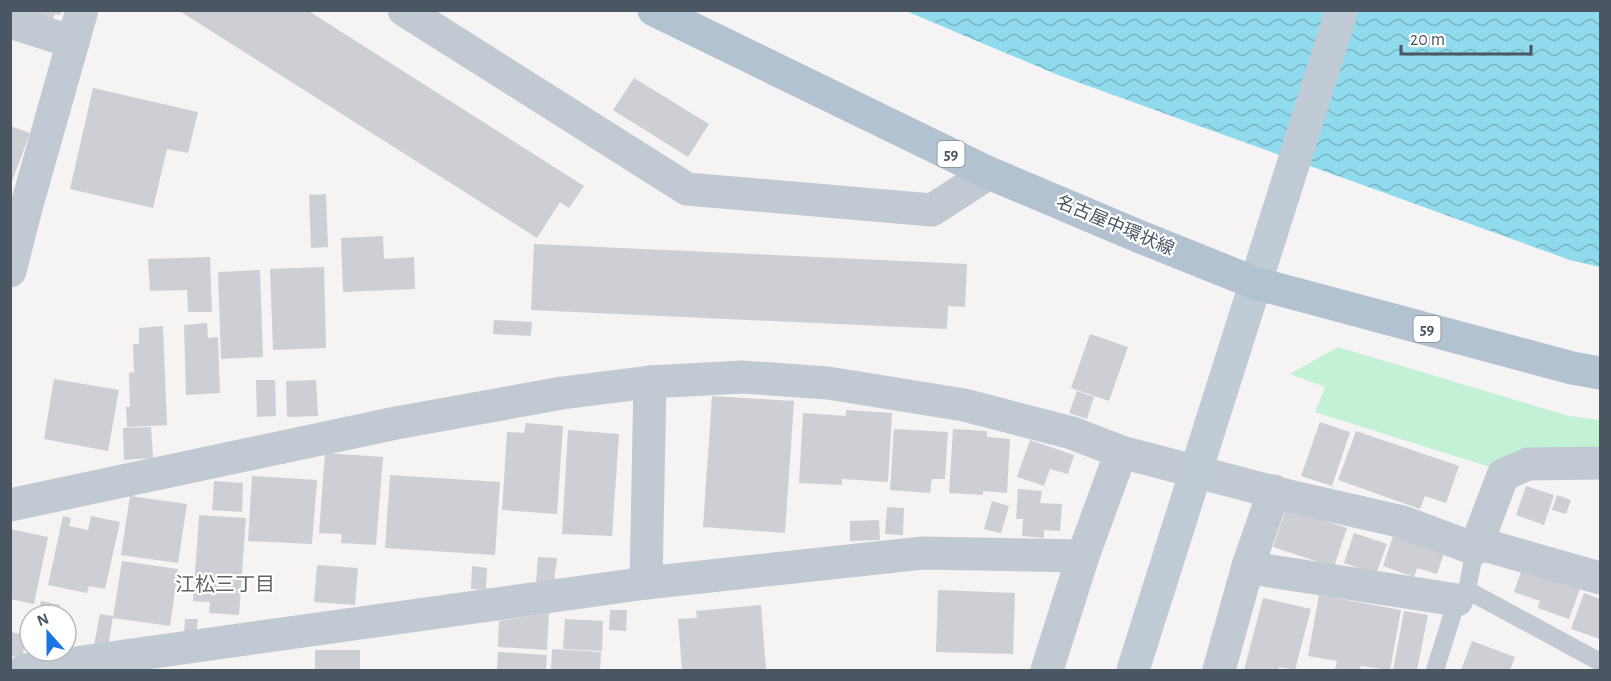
<svg xmlns="http://www.w3.org/2000/svg" width="1611" height="681" viewBox="0 0 1611 681" font-family="'Alegreya Sans','Noto Sans JP',sans-serif">
<style>
.grass{fill:#c3f1d5}
.water{fill:url(#water-waves)}
.building{fill:#cdcfd5}
.lines{fill:none;stroke-linecap:round;stroke-linejoin:round}
.lane{stroke:#c1cad2;stroke-width:18}
.street{stroke:#c1cad2;stroke-width:33}
.secondary{stroke:#c1cbd6;stroke-width:33}
.primary{stroke:#b3c2d1;stroke-width:33}
.labels{text-anchor:middle;dominant-baseline:central;stroke-width:4.5;stroke-linejoin:round;paint-order:stroke}
.shield{fill:#fff;stroke:#808990;stroke-width:1.5}
.shield-label{font-size:16px;font-weight:bold;fill:#4a5661}
.street-label{font-size:18px;fill:#4a5661;stroke:#fff}
.neighbourhood-label{font-size:20px;fill:#5f6368;stroke:#fff}
</style>
<defs>
<pattern id="water-waves" width="16" height="10" patternUnits="userSpaceOnUse" patternTransform="scale(1.5)"><rect width="16" height="10" fill="#90daee"/><path d="M0 5q4-4 8 0t8 0" fill="none" stroke="#78b4c4"/></pattern>
</defs>
<rect width="100%" height="100%" fill="#f5f3f3"/>
<polygon class="grass" points="1338,347 1569,416 1600,420 1600,449 1496,469 1315,412 1325,387 1290,374"/>
<polygon class="water" points="906,11 1600,11 1600,267 1570,260 1058,75"/>
<g class="building">
<polygon points="62,10 60,15 55,14 51,23 20,11"/>
<polygon points="178,10 307,10 584,186 569,208 560,202 537,238"/>
<polygon points="634,78 709,124 688,157 613,110"/>
<polygon points="93,88 198,112 188,153 167,149 153,208 70,189"/>
<polygon points="10,126 30,133 11,184 10,184"/>
<polygon points="326,194 328,247 311,248 309,195"/>
<polygon points="383,236 384,259 414,257 415,289 343,292 341,238"/>
<polygon points="534,244 967,264 965,307 948,306 947,329 531,310"/>
<polygon points="210,257 212,312 188,312 187,290 150,291 148,259"/>
<polygon points="324,267 326,348 273,350 270,269"/>
<polygon points="260,270 263,357 221,359 218,272"/>
<polygon points="494,320 532,322 531,336 493,334"/>
<polygon points="207,323 208,338 218,337 220,393 186,395 184,325"/>
<polygon points="163,326 167,425 127,427 126,407 130,407 129,373 134,372 133,344 139,344 139,328"/>
<polygon points="1090,334 1128,347 1109,401 1071,388"/>
<polygon points="54,379 119,390 108,451 44,439"/>
<polygon points="256,380 275,380 276,416 257,417"/>
<polygon points="316,380 318,416 287,417 286,381"/>
<polygon points="1077,391 1094,397 1087,419 1069,413"/>
<polygon points="712,396 794,401 785,533 703,527"/>
<polygon points="846,410 892,413 888,482 842,479 842,485 799,483 803,413 846,416"/>
<polygon points="1320,422 1350,432 1332,486 1301,476"/>
<polygon points="526,423 563,426 557,514 502,510 507,432 524,433"/>
<polygon points="151,427 153,458 124,460 123,428"/>
<polygon points="894,429 948,432 945,479 932,479 930,493 890,490"/>
<polygon points="953,429 987,431 987,437 1010,439 1007,493 983,491 983,495 949,493"/>
<polygon points="568,430 619,434 612,536 562,534"/>
<polygon points="1356,431 1459,466 1446,503 1425,496 1420,509 1338,480"/>
<polygon points="1030,440 1074,455 1068,474 1050,469 1044,486 1017,477"/>
<polygon points="325,453 383,457 376,545 341,543 342,534 319,533"/>
<polygon points="390,475 500,482 495,555 385,548"/>
<polygon points="252,476 317,480 312,544 248,541"/>
<polygon points="214,481 243,483 242,512 212,510"/>
<polygon points="1526,486 1554,495 1544,525 1516,515"/>
<polygon points="1018,489 1042,491 1040,503 1062,504 1060,531 1044,530 1044,538 1022,536 1023,519 1016,519"/>
<polygon points="1557,495 1571,500 1566,514 1552,510"/>
<polygon points="130,496 187,504 178,563 121,555"/>
<polygon points="992,501 1009,506 1001,533 984,529"/>
<polygon points="887,507 904,508 903,535 885,534"/>
<polygon points="1286,508 1347,528 1334,567 1273,547"/>
<polygon points="199,515 246,518 239,615 209,613 210,602 193,601"/>
<polygon points="63,516 71,518 69,526 88,530 91,516 120,522 105,589 89,586 87,593 48,585"/>
<polygon points="879,520 880,540 850,541 850,521"/>
<polygon points="10,529 48,537 34,604 10,599"/>
<polygon points="1354,533 1387,544 1376,574 1344,563"/>
<polygon points="1394,533 1445,550 1437,574 1417,568 1414,577 1383,566"/>
<polygon points="538,557 557,558 554,583 536,583"/>
<polygon points="122,561 178,569 170,626 113,618"/>
<polygon points="317,565 358,568 355,605 314,602"/>
<polygon points="472,566 487,568 486,590 471,589"/>
<polygon points="1523,566 1581,586 1569,619 1538,608 1540,601 1514,592"/>
<polygon points="938,590 1015,593 1013,654 936,652"/>
<polygon points="1584,593 1600,599 1600,639 1571,629"/>
<polygon points="1319,595 1401,610 1390,670 1361,666 1360,670 1345,670 1335,669 1337,661 1308,656"/>
<polygon points="1263,598 1311,609 1295,670 1279,667 1278,670 1244,670"/>
<polygon points="41,601 60,605 58,615 38,615"/>
<polygon points="761,605 766,670 682,670 678,619 697,618 696,611"/>
<polygon points="610,610 627,610 626,631 609,630"/>
<polygon points="1404,611 1428,615 1417,670 1393,670"/>
<polygon points="549,613 547,650 498,647 499,621"/>
<polygon points="100,614 113,616 108,647 94,645"/>
<polygon points="185,619 198,619 196,635 184,634"/>
<polygon points="565,619 603,621 602,651 563,649"/>
<polygon points="11,632 27,635 22,658 10,656"/>
<polygon points="1472,641 1515,657 1510,670 1461,670"/>
<polygon points="552,649 601,652 600,670 551,670"/>
<rect x="315" y="650" width="45" height="20"/>
<polygon points="498,652 547,655 546,670 497,670"/>
</g>
<g class="lines">
<g class="lane">
<polyline points="1467,590 1600,662"/>
<polyline points="1435,670 1457,600 1467,590 1475,549"/>
</g>
<g class="street">
<polyline points="404,10 687,189 932,210 989,173"/>
<polyline points="10,22 73,42"/>
<polyline points="10,271 26,208 82,10"/>
<polyline points="1121,452 1289,496 1403,522 1475,549 1503,475 1528,464 1600,463"/>
<polyline points="10,505 396,423 562,393 650,382 742,377 828,383 964,405 1072,433 1121,452 1083,556 923,553 793,567 646,583 25,670"/>
<polyline points="1477,543 1600,578"/>
<polyline points="1248,566 1264,570 1457,600"/>
<polyline points="646,583 650,382"/>
<polyline points="1047,670 1083,556"/>
<polyline points="1219,670 1248,566 1274,491"/>
</g>
<polyline class="secondary" points="1133,670 1342,10"/>
<polyline class="primary" points="654,10 989,173 1138,236 1255,283 1572,368 1600,373"/>
</g>
<g class="labels">
<g class="shield">
<rect x="937.5" y="141" width="27" height="26" rx="4.5"/>
<rect x="1413.5" y="316" width="27" height="26" rx="4.5"/>
</g>
<g class="shield-label">
<text x="951" y="154">59</text>
<text x="1427" y="329">59</text>
</g>
<g class="street-label">
<text transform="translate(1115 226) rotate(23)">名古屋中環状線</text>
</g>
<g class="neighbourhood-label">
<text x="225" y="585">江松三丁目</text>
</g>
</g>
<rect width="1611" height="681" fill="none" stroke="#4a5661" stroke-width="24"/>
<g transform="translate(48 633) rotate(339)"><circle r="28" fill="#ffffff" stroke="#b7bbc0" stroke-width="1.5"/>
<path d="M0-4.5L10 22L0 15L-10 22Z" fill="#1a73e8"/>
<text y="-9" font-size="16" font-weight="bold" text-anchor="middle" fill="#4a5661">N</text>
</g>
<path d="M1401 45v9h130v-9" fill="none" stroke="#4a5661" stroke-width="3"/>
<text x="1410" y="45" font-size="18" fill="#4a5661" stroke="#ffffff" stroke-width="4.5" paint-order="stroke">20 m</text>
</svg>
